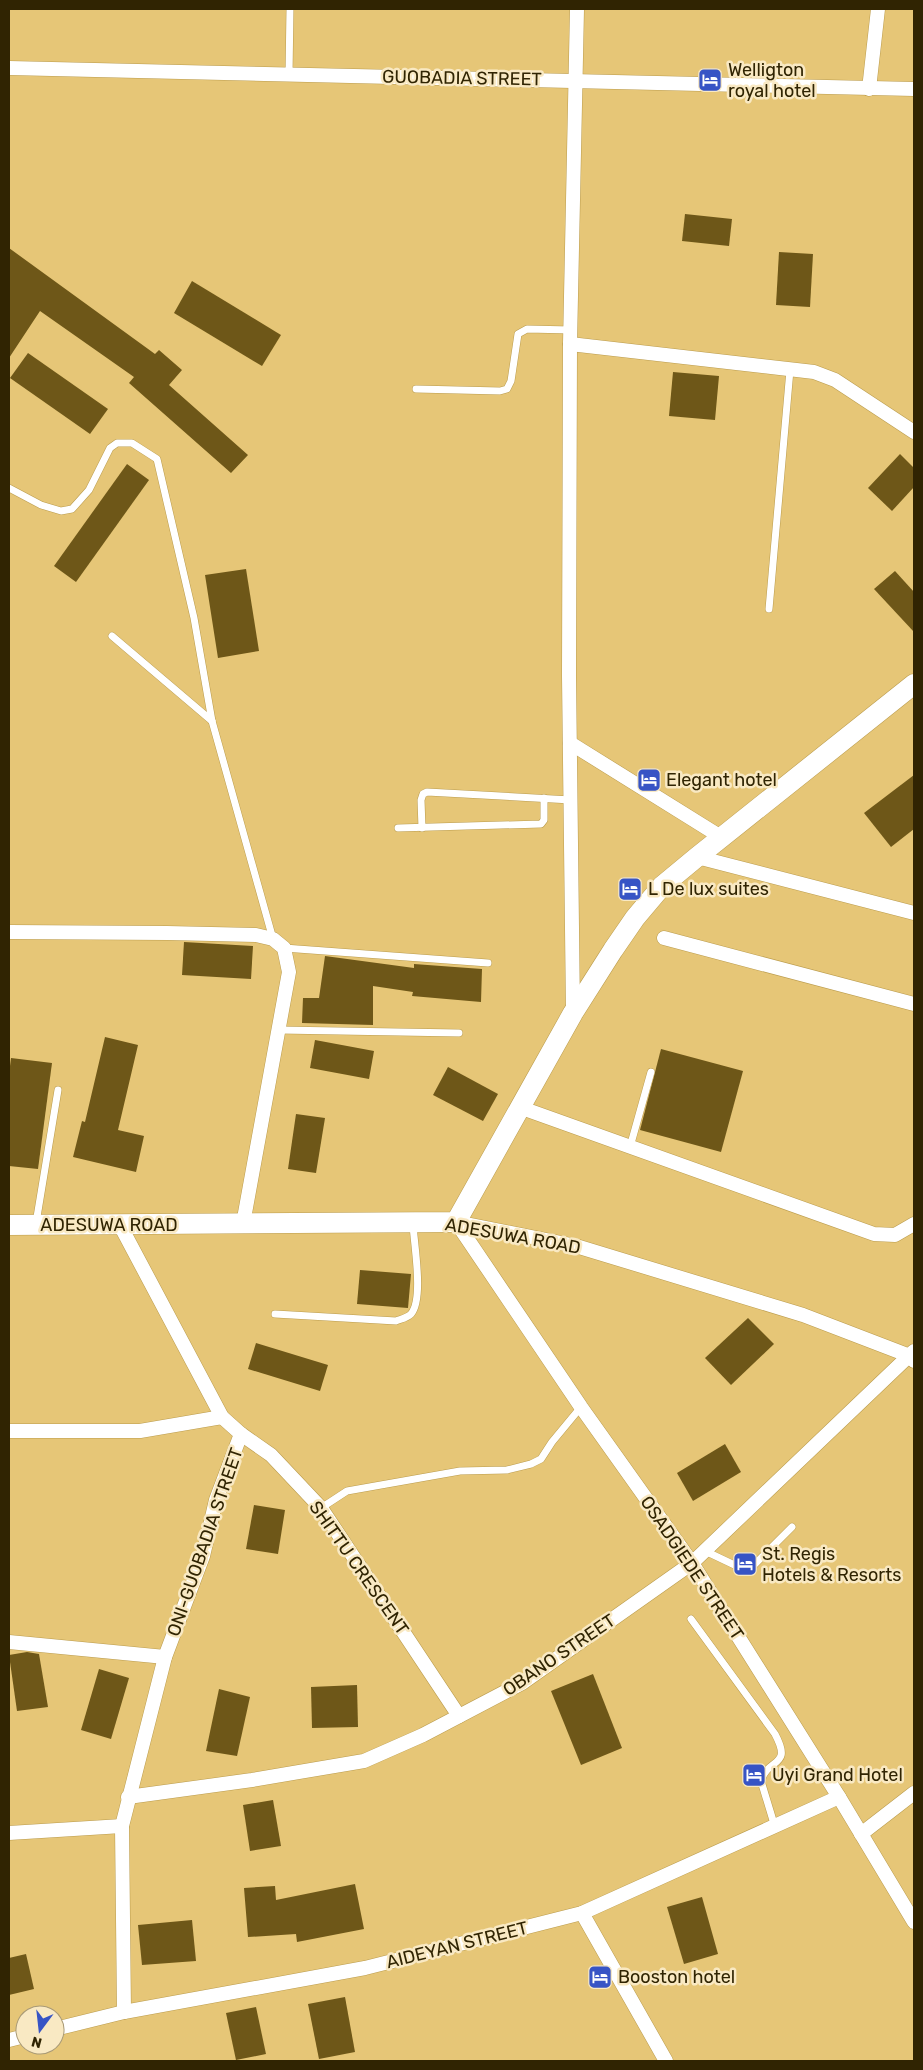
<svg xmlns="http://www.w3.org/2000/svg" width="923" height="2070" viewBox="0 0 923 2070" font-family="Rubik,sans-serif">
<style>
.building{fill:#6e5718}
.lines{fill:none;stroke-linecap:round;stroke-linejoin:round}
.lane-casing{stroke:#bb9c4d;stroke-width:8}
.street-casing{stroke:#bb9c4d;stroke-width:15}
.secondary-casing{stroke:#bb9c4d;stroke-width:21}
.lane{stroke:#fff;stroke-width:7}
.street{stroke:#fff;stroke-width:14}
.secondary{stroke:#fff;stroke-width:20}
.labels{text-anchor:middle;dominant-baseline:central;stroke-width:5;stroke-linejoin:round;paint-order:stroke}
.poi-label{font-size:18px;fill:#302402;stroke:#f9e9c3;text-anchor:start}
.street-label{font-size:18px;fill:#302402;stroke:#f9e9c3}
</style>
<rect width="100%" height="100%" fill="#e6c677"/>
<g class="building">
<polygon points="685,214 732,219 729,246 682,241"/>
<polygon points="9,248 155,354 159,350 182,370 169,385 248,455 231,473 129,383 134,377 40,311 9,358"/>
<polygon points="779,252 813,254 810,307 776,305"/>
<polygon points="192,281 281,335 262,366 174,313"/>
<polygon points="28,353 108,409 90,434 10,378"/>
<polygon points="673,372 719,376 715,420 669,416"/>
<polygon points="900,454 914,468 914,487 892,511 868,488"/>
<polygon points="127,464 149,480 76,582 54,566"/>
<polygon points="246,569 259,651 218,658 205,575"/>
<polygon points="895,571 914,592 914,632 874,589"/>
<polygon points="914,775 914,829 891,847 864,813"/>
<polygon points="184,942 253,946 251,979 182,975"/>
<polygon points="325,956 414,968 414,964 482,969 481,1002 412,996 413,992 373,986 373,1025 302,1023 303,998 319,998"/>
<polygon points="105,1037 138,1045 118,1130 144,1136 136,1172 73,1157 82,1121 85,1122"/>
<polygon points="315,1040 374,1051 369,1079 310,1068"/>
<polygon points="661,1049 743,1071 721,1152 640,1130"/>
<polygon points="11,1058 52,1063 38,1169 9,1166 9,1074"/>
<polygon points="448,1067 498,1094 483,1121 433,1095"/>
<polygon points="296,1114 325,1118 316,1173 288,1169"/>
<polygon points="360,1270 411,1274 408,1308 357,1304"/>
<polygon points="748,1318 774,1344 731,1385 705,1358"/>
<polygon points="256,1343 328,1365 320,1391 248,1369"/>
<polygon points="725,1444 741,1472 693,1501 677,1473"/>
<polygon points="254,1505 285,1510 278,1554 246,1549"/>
<polygon points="27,1652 39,1654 48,1707 17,1711 9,1655"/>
<polygon points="99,1669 129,1678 111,1739 81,1730"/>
<polygon points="593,1674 622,1748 581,1765 551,1691"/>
<polygon points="357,1685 358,1727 312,1728 311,1687"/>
<polygon points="219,1689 250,1697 237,1756 206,1751"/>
<polygon points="273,1800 281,1846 250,1851 243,1805"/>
<polygon points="355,1884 364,1929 297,1942 296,1934 248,1937 244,1888 275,1886 276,1900"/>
<polygon points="702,1897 718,1954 684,1964 667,1907"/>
<polygon points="192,1920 196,1961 142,1965 138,1925"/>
<polygon points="26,1954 34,1989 9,1995 9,1958"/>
<polygon points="345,1997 355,2052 319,2059 308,2004"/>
<polygon points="256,2007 266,2054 236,2060 226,2013"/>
</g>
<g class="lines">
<g class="lane-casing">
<g id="lane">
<polyline points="289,74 290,9"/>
<polyline points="416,389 500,391 507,389 511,381 518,334 527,329 571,330"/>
<polyline points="9,488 41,505 61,511 72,509 89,490 110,448 117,443 132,443 157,459 194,618 212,721 273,939"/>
<polyline points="769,609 790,370"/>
<polyline points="112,636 212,721"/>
<polyline points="398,828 541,824 544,820 544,798"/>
<polyline points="422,828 421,800 423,794 427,792 571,800"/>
<polyline points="284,948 488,963"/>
<polyline points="279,1030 459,1033"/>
<polyline points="630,1147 651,1072"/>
<polyline points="36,1223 58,1090"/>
<path d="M275,1314L396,1321C401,1319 407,1318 411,1314C424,1299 414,1245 413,1224"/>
<polyline points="321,1508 347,1491 460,1471 507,1470 531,1464 541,1459 552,1442 581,1407"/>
<polyline points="705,1551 745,1570 751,1568 792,1527"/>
<path d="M691,1619L775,1734C793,1768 768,1757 761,1781L775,1827"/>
</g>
</g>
<g class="street-casing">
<g id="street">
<polyline points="9,68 914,89"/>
<polyline points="869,89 878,9"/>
<polyline points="570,344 814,372 835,380 914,432"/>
<polyline points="570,743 721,837"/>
<polyline points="697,857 914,913"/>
<polyline points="9,932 167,933 256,935 273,939 284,948 289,972 243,1224"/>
<polyline points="664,938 914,1004"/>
<polyline points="573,1012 569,676 570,344 577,9"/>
<polyline points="519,1107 874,1234 895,1235 914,1224"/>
<polyline points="456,1222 581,1407 692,1563 839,1797 914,1922"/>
<polyline points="456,1222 576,1246 803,1315 910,1356 914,1361"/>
<polyline points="120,1225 222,1417 241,1434 216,1500 203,1556 165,1657 122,1826"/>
<polyline points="9,1431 140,1431 222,1417"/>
<polyline points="241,1434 271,1455 321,1508 459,1716"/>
<polyline points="9,1642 165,1657"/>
<polyline points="128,1797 252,1780 364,1761 423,1735 522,1683 692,1563 914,1351"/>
<polyline points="9,1833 122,1826 124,2012"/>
<polyline points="861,1834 914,1793"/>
<polyline points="582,1913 666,2061"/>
<polyline points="55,2029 124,2012 365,1968 582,1913 839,1797"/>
<polyline points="9,2040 25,2036"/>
</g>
</g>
<g class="secondary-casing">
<polyline id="secondary" points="9,1225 456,1222 573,1013 613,950 635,918 662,886 697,857 914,684"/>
</g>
<use href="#lane" class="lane"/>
<use href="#street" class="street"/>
<use href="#secondary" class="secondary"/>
</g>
<defs>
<g id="hotel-square" transform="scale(1.25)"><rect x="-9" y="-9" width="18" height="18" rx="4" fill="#3754c5" stroke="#f9e9c3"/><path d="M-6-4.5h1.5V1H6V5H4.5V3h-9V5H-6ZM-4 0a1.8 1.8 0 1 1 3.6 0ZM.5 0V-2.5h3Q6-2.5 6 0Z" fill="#fff"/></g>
</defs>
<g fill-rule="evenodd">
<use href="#hotel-square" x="710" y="80"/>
<use href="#hotel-square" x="649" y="780"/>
<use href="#hotel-square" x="630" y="889"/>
<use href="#hotel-square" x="745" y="1564"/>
<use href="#hotel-square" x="754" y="1775"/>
<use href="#hotel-square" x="600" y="1977"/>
</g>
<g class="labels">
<g class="poi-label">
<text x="728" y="70">Welligton<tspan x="728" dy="21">royal hotel</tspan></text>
<text x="666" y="780">Elegant hotel</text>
<text x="648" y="889">L De lux suites</text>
<text x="762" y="1554">St. Regis<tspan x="762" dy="21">Hotels &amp; Resorts</tspan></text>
<text x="772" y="1775">Uyi Grand Hotel</text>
<text x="618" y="1977">Booston hotel</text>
</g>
<g class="street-label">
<text transform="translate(462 78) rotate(1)">GUOBADIA STREET</text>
<text x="109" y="1225">ADESUWA ROAD</text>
<text transform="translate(513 1236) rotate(10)">ADESUWA ROAD</text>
<text transform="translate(205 1542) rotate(-71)">ONI-GUOBADIA STREET</text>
<text transform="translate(359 1568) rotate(55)">SHITTU CRESCENT</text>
<text transform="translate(692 1568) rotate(56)">OSADGIEDE STREET</text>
<text transform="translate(559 1655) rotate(-34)">OBANO STREET</text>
<text transform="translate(457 1945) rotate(-14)">AIDEYAN STREET</text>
</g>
</g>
<rect width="923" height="2070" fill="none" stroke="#302402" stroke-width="20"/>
<g transform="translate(40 2030) rotate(195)"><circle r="24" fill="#f9e9c3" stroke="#a99a76"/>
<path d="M0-4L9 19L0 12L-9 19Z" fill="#3754c5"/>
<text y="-8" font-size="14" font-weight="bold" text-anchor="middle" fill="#302402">N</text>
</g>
</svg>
